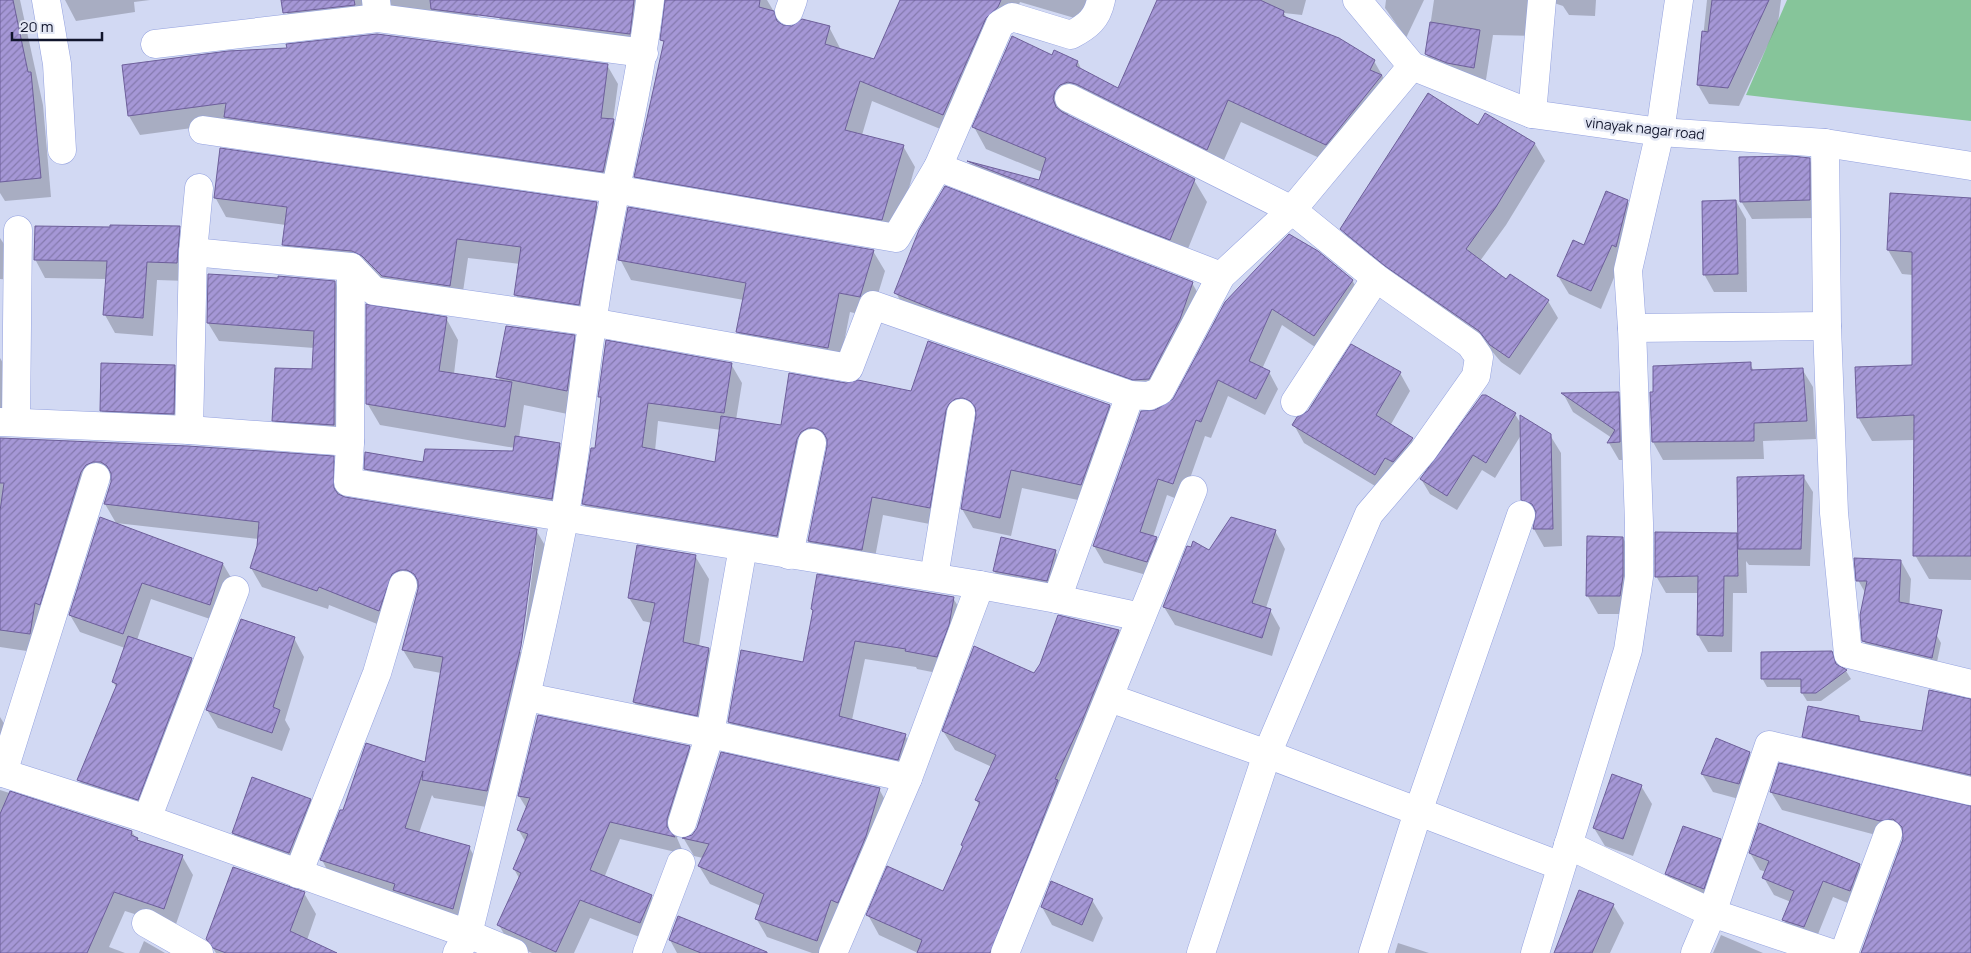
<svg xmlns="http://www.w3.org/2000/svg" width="1971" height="953" viewBox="0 0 1971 953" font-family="Manrope,sans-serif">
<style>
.grass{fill:#86c59a}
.shadow{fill:#0003;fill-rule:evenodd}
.building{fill:url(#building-hatch);stroke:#6d5f9a}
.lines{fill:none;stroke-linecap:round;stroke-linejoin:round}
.minor-casing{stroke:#93a1df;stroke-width:29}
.tertiary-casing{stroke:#93a1df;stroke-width:29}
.minor{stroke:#fff;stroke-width:28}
.tertiary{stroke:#fff;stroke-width:28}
.labels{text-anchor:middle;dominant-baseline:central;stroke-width:5;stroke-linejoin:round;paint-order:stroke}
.street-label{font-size:14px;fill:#11152c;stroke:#e3e7f4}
</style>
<defs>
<pattern id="building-hatch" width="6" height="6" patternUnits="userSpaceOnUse" patternTransform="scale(1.25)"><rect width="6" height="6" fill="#a597d6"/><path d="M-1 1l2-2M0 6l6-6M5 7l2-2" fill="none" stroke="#857aae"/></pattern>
</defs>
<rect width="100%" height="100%" fill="#d2d9f3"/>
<polygon class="grass" points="1787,0 1971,0 1971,121 1746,95"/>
<g class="shadow">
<polygon points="0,0 20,0 43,105 51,197 5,201 0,193"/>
<polygon points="65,0 150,0 134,2 135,12 76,21"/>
<polygon points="282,0 476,0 480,38 445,33 432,11 297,30 283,6"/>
<polygon points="503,0 767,0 783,27 829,27 841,50 875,60 900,0 1103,0 1095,24 1020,2 1010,28 955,135 872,101 862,135 903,146 915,167 894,240 648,197 636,176 664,44 662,40 666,6 657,6 641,54 511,39 499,18"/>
<polygon points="1158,0 1306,0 1302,15 1284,13 1287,19 1374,61 1387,84 1339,167 1241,122 1219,171 1073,107 1067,116 1194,180 1207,202 1183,261 981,183 969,163 1039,181 1042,172 986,149 974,127 1052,56 1054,52 1078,62 1082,71 1118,90"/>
<polygon points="1386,0 1424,0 1406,38 1385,8"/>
<polygon points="1434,0 1596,0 1595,16 1569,15 1563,6 1554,3 1535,36 1493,35 1485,86 1437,73 1426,54"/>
<polygon points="1707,0 1781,0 1778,23 1739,106 1709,104 1698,85"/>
<polygon points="607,65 618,84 613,121 624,139 614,190 229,123 140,135 129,116 123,66"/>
<polygon points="1535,144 1545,161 1506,225 1480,261 1506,281 1548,301 1558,318 1520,375 1501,362 1490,349 1397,283 1352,247 1342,229"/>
<polygon points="1809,159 1819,177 1820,218 1752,219 1741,201"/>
<polygon points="215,197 596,204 608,223 590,324 527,315 516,295 520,264 468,258 461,305 294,264 283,244 286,225 226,217"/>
<polygon points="1971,199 1971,580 1929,579 1915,555 1915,440 1872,441 1858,417 1913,366 1913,275 1902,274 1888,250"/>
<polygon points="1627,201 1638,220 1601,309 1569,294 1558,276"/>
<polygon points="1736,201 1746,219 1747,292 1714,292 1704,274"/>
<polygon points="179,228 189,246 187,281 157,280 153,336 115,333 105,315 107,279 45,278 35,259"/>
<polygon points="0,238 12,256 12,280 0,279"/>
<polygon points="873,251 885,271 871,317 850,312 839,368 749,352 738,332 744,300 631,280 620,259"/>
<polygon points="1352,280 1362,297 1324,353 1282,325 1262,369 1269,372 1278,389 1265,415 1228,396 1211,438 1205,436 1182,501 1167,495 1153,537 1156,538 1166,555 1157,578 1104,563 1094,546 1156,411 1174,400 1226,303"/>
<polygon points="335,282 345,301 344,443 284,438 274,420 313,370 314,348 219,341 208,323"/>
<polygon points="1192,283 1203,302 1157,399 907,312 896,293"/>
<polygon points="446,318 458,340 454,374 500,381 497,376 574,337 589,363 582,417 524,405 519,438 559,444 570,462 562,517 376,487 366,469 515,453 515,448 380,425 367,403"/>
<polygon points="0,358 11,376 0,427"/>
<path d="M731,364L742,383L736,420L782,426L846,385L912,392L1109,406L1120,425L1092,503L1022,488L1011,536L973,528L962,509L977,417H967L940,526L883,515L873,568L820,560L809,541L828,447L826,446L819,447L787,554L595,523L584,504L596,450L602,401L599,396ZM658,421L721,430L716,463L655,451Z"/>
<polygon points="1750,364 1754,371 1802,369 1813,387 1816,439 1763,441 1764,459 1663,460 1653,442"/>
<polygon points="174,366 190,393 188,440 116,437 101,410"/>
<polygon points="1400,373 1410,391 1390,426 1412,439 1422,457 1385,492 1304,443 1294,425"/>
<polygon points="1618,394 1628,412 1630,460 1619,460 1609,443 1612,438 1573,412 1564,395"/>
<polygon points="1486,396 1515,414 1521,424 1550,435 1561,453 1562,546 1544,547 1534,529 1536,519 1533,517 1523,499 1521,435 1495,478 1482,470 1457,510 1430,494 1421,479"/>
<path d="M0,438L188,447L333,458L344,476V498L536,530L547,549L498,809L434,798L432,795L419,833L469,847L480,866L463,927L332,879L322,860L343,812L426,764L441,673L414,668L403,650L420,588H410L390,629L329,605L328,609L262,587L251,568L259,539L116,523L105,504L112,480H103L40,653L0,647ZM533,545H536L522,652H519Z"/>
<polygon points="1803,476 1813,492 1810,566 1749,565 1746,561 1747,593 1733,593 1732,652 1708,652 1698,635 1699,593 1666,593 1656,576 1737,534 1739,538"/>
<polygon points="101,519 223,564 233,581 219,622 151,599 137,640 191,659 202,678 148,817 89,798 79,780 117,688 113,682 125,648 80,632 70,615"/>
<polygon points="1275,531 1285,549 1266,608 1270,610 1280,628 1272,656 1175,625 1164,607 1209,552"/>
<polygon points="1623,538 1633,556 1630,614 1598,614 1587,595"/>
<polygon points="1001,539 1055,551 1066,569 1057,599 1005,589 994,571"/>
<polygon points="695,556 709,579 699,646 709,649 722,672 710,738 647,725 634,702 652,623 643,621 629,598"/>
<polygon points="1901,561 1911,579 1909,611 1876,612 1858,580"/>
<polygon points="953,598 964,616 947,675 917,669 916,667 865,659 852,720 905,735 915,753 908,777 740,740 729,722 804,664 814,612 812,609"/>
<polygon points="1119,631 1130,650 1007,953 918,953 879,935 868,915 944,892 980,806 976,800 992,767 955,750 943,731 1035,675"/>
<polygon points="1936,634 1941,643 1936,667 1869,650 1864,641"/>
<polygon points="294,638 304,657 285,720 290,729 282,751 218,728 207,710"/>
<polygon points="1831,652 1838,666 1846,671 1851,679 1821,701 1807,701 1802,693 1802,687 1767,687 1762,678"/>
<polygon points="1971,700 1971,791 1814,755 1804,736 1859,717 1862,722 1923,732"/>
<polygon points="0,717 5,725 0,776"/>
<polygon points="689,747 700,765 677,838 684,854 620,839 604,878 651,896 661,914 650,941 590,918 574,953 532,953 509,943 499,925 519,878 514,869 526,843 518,829 527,809 519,796"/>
<polygon points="1749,753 1760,772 1750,802 1713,792 1702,774"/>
<polygon points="1641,786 1652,804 1633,856 1605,846 1594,828"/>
<polygon points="879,789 889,807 829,953 812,953 767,937 756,918 761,906 710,884 699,866 703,858 694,856 684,839"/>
<polygon points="0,790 132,832 139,842 182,856 193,875 175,927 125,911 109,947 125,953 0,953"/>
<polygon points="1771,792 1971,807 1971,953 1862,953 1904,837 1891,839 1782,810"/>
<polygon points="310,800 325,827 305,879 249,859 233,833"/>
<polygon points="1720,840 1730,858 1714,906 1677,892 1667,874"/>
<polygon points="1750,853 1859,865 1869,883 1860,908 1833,897 1814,944 1794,938 1784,920 1791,902 1774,895 1764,878 1766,872 1760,870"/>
<polygon points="304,893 316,914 307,940 332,953 216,953 207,939"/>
<polygon points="1092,900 1103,918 1093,942 1052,925 1042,907"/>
<polygon points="1613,905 1624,923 1610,953 1558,953"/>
<polygon points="1721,935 1763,953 1713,953"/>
<polygon points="670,940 745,953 677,953"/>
<polygon points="144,941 165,953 139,953"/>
<polygon points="1398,943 1429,953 1395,953"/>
</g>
<g class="building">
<polygon points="0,0 13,0 28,72 31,72 41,178 0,182"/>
<polygon points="281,0 354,0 355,5 283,13"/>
<polygon points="430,0 634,0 630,34 431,9"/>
<polygon points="665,0 760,0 759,7 774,11 777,21 783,25 792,26 802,19 830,26 825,44 874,59 900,0 1001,0 998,7 986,18 943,115 860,81 845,130 904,145 882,220 634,177 664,41 660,40"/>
<polygon points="1157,0 1260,0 1284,11 1283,16 1339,38 1375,60 1370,70 1382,75 1326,145 1228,100 1207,150 1076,84 1068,82 1060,85 1055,91 1053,99 1056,107 1062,112 1195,179 1170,240 967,161 1039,180 1046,158 972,127 1012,36 1052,55 1054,50 1078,61 1076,66 1118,88"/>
<polygon points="1712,0 1769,0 1728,88 1697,85 1702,31 1708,32"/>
<polygon points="1430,22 1480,30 1474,68 1447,63 1425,54"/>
<polygon points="377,34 608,64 601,118 614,119 603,172 224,117 226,103 128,116 122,65 228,51 287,48 286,44"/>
<polygon points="1428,93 1478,125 1485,113 1535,143 1496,207 1466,249 1506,279 1510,274 1549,300 1509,358 1490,345 1479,331 1385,266 1340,229"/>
<polygon points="220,148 597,202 579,305 514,295 521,247 457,239 450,286 382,276 362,256 352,251 282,245 287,207 214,198"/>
<polygon points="1792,156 1810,158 1810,200 1740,202 1739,157"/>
<polygon points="945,186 1193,282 1180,319 1149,379 1133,380 938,311 894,293 919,230"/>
<polygon points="1606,191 1628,200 1616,247 1612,245 1591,291 1557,276 1573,240 1584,245"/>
<polygon points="1890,193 1971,198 1971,556 1913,556 1914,415 1857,418 1855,367 1912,365 1912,252 1887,250"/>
<polygon points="1736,200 1738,274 1703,275 1702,201"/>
<polygon points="628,207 874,250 860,297 839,293 828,348 736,332 746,283 618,260"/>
<polygon points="110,225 180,226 177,263 147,262 143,318 103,315 107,261 34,260 35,226 110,227"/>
<polygon points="1289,234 1318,251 1353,280 1314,336 1272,309 1249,361 1270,371 1256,399 1218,380 1201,422 1196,420 1173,484 1158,479 1140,532 1157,537 1147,562 1093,546 1141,411 1155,410 1173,399 1225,302"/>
<polygon points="208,274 278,278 278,276 335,281 334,425 272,421 275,368 312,369 314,331 207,323"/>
<polygon points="366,304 447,317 439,371 512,382 505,427 366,404"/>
<polygon points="506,326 575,335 567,391 496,377"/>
<polygon points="606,340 732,363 724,413 648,403 642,447 715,462 721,416 781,425 789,373 846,383 858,380 911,391 928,341 1110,405 1081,485 1011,470 1000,518 961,509 976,415 975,407 970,401 963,398 955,399 949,404 946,410 930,508 872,497 862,550 808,541 827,446 827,439 823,432 815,428 808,428 801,432 797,439 777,536 582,504 591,448 595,448 601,397 598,397"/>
<polygon points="1351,344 1401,372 1376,415 1413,438 1393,462 1385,458 1375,475 1292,425 1297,417 1308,411"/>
<polygon points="1751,362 1751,370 1803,368 1807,421 1754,423 1754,441 1652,442 1650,392 1653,392 1653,366"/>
<polygon points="101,363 175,365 174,414 100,411"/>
<polygon points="1619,392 1620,442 1607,443 1615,430 1561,393"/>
<polygon points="1482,395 1486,395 1516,413 1486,463 1473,455 1447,496 1420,479"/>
<polygon points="1520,415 1551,434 1553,529 1533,529 1536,512 1532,504 1521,500"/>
<polygon points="515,436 560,443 552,499 364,469 365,452 423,462 425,449 513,451"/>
<polygon points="0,438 188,446 334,456 334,488 338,494 345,497 537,529 521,646 487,791 422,780 423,771 405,828 470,846 453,909 393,890 395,884 320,860 340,810 343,810 366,743 425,762 443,657 402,650 418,589 418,581 414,574 407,570 400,570 392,574 379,611 319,587 317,591 250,568 257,546 259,522 104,504 111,482 111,473 107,466 101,462 93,462 86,465 81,472 40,605 35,603 30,634 0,630 0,511 4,483 0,483"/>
<polygon points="1804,475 1801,549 1738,549 1737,477"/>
<polygon points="100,517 223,563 210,605 142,583 123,634 69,615"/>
<polygon points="1231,517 1276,530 1252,603 1271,609 1262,638 1163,607 1187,546 1191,547 1193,541 1209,550"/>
<polygon points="1655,532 1737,533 1738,576 1724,576 1723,636 1697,635 1698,576 1655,577"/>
<polygon points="1587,536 1623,537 1623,576 1620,596 1586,596"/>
<polygon points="1001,537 1056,550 1047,581 993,571"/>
<polygon points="637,545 696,555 683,642 709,648 697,716 633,702 655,603 628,598"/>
<polygon points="1854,558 1901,560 1899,602 1942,610 1932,658 1862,641 1860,615 1867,581 1856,581"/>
<polygon points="817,574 954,597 949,625 937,657 905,651 906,649 855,641 839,716 906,734 898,760 728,722 741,650 803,662 813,610 811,609"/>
<polygon points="1058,615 1119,630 1082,721 1055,779 1058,780 990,953 917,953 922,940 866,915 887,866 943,891 963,846 961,845 980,802 975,800 996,755 942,731 974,646 1034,673 1040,664"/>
<polygon points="241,619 295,637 273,707 280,710 272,733 206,710"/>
<polygon points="128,636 192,658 138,800 77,780 117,684 112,682"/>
<polygon points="1832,651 1836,664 1847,670 1816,693 1801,693 1801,679 1761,679 1761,652"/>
<polygon points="1929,690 1971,699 1971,775 1802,737 1808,706 1859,716 1859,721 1922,731"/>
<polygon points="538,715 690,746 667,819 667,827 675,837 610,822 590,870 652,895 640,923 580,900 556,952 497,925 521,873 513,869 528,834 517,830 530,798 518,796"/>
<polygon points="1716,738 1750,752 1739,784 1701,774"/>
<polygon points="721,752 880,788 866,836 838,903 831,900 817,941 755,919 764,894 698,866 709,844 682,838 692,835 697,828"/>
<polygon points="1779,763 1971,806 1971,953 1861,953 1903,839 1902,827 1893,819 1880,821 1770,792"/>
<polygon points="1612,774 1642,785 1623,839 1593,828"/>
<polygon points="252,777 311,799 289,853 232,833"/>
<polygon points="10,791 132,831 131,835 138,838 137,840 183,855 164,909 114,892 87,953 0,953 0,814"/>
<polygon points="1759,823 1860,864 1850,891 1823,881 1804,927 1782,920 1794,891 1762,878 1769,861 1749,853"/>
<polygon points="1683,826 1721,839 1704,889 1665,874"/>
<polygon points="233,867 305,892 290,931 337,953 226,953 213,948 206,939"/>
<polygon points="1051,881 1093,899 1082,925 1041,907"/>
<polygon points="1579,890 1614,904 1592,953 1554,953"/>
<polygon points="678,916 767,952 767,953 701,953 669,940"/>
</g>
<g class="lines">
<g class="minor-casing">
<g id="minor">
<polyline points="46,0 57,64 62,150"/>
<polyline points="376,0 378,18 644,53"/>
<polyline points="789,11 793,0"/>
<polyline points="155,44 378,18"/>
<polyline points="1069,98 1292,210 1376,278 1470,344 1479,357 1476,376 1423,451 1369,514 1267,754 1201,953"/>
<polyline points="1532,114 1542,0"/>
<path d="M203,130L614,189L896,238L938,167L1000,24L1012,17L1071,35C1088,26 1097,19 1101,0"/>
<polyline points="1825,143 1827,326 1834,513 1848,654 1971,684"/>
<polyline points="938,167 1221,276"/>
<polyline points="193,252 351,267 374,291 591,322 849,368 873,305 1130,395"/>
<polyline points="1632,328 1827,326"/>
<polyline points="1295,402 1376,278"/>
<polyline points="0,422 189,430 350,442 348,482 980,585 1057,599 1141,617"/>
<polyline points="16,422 18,230"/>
<polyline points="189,430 193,252 199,188"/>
<polyline points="350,442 351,267"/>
<polyline points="789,555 812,443"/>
<polyline points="934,577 961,413"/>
<polyline points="1057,599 1130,395 1149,396 1160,391 1221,276 1292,210 1412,66"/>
<polyline points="527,697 710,734 908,778"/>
<polyline points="1110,698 1267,754 1561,866"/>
<polyline points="0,772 147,819 468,934 514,953"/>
<polyline points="3,773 96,477"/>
<polyline points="147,819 235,590"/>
<polyline points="682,823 710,734 743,547"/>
<polyline points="1568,845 1712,913 1831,953"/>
<polyline points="298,874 377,673 403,585"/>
<polyline points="146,923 199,953"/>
<path d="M457,953L468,934C502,796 537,659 564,519C579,438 586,354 600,273C615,182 639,92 650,0"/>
<polyline points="647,953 681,863"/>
<polyline points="833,953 908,778 980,585"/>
<polyline points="1005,953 1193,490"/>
<polyline points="1373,953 1418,812 1521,515"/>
<polyline points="1535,953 1628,650 1639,577 1639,523 1632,328 1628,270 1660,132 1679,0"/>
<polyline points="1695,953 1712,913 1769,745 1971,791"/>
<polyline points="1844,953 1888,834"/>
</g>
</g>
<g class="tertiary-casing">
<polyline id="tertiary" points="1357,0 1412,66 1532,114 1660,132 1825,143 1971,166"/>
</g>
<use href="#minor" class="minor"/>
<use href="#tertiary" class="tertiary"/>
</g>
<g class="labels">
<g class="street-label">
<text transform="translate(1645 128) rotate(6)">vinayak nagar road</text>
</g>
</g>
<path d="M12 32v8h90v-8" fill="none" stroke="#11152c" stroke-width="2.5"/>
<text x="20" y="32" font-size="15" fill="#11152c" stroke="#e3e7f4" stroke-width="4" paint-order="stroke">20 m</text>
</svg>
